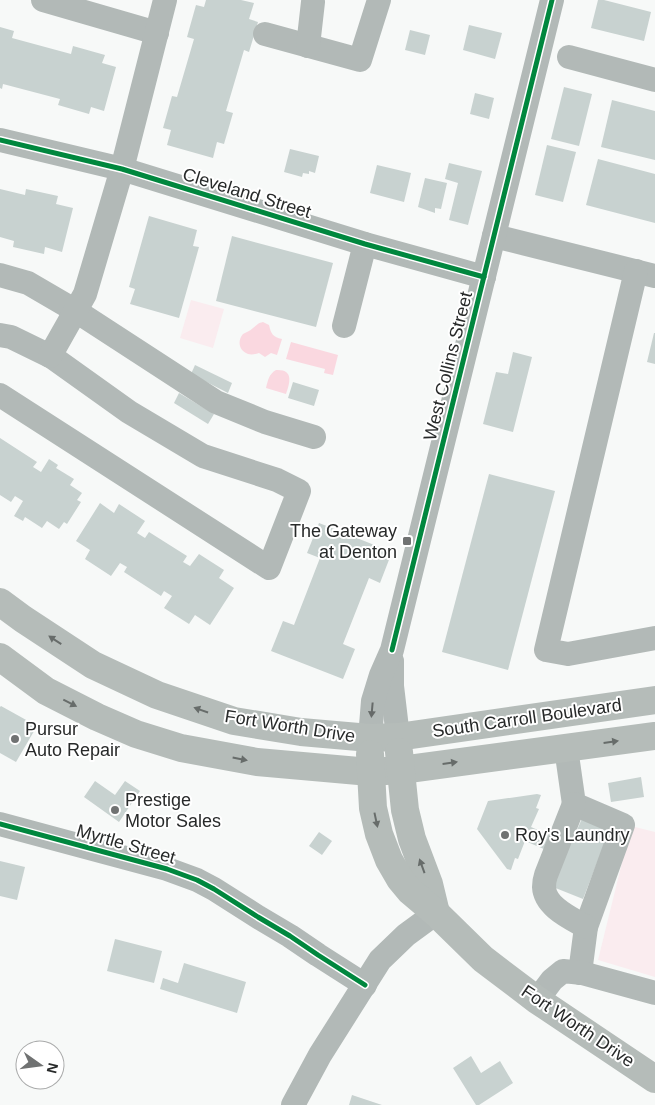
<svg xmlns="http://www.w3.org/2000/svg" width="655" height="1105" viewBox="0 0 655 1105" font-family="Helvetica,sans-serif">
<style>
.green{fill:#faecef}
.water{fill:#fad8e0}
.building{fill:#c8d2d0}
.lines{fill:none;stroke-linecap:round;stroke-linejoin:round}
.minor{stroke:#b2b9b7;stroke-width:24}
.major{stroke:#b5bcb9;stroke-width:28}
.cycleway-casing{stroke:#fff;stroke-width:8}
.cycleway{stroke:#00873e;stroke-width:5}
.oneway{fill:#676c6a}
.oneway2{fill:#666a69}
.poi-dot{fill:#707272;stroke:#fff;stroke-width:2}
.labels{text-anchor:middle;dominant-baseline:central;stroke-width:4;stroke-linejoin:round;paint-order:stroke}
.street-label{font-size:18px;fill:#282a2a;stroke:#fff}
.poi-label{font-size:18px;fill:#282a2a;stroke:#fff;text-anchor:start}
</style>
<rect width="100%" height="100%" fill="#f7f9f8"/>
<g class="green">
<polygon points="191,300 224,309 213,348 180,338"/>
<polygon points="631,826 655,832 655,977 598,960"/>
</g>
<g class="water">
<path d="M263,322L269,325C271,334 273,337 282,339L277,355L271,353L265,357L259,353C256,354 252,355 248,354C239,351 237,341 243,334C246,332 250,331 253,328C257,325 258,323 263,322Z"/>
<polygon points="291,342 338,355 333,375 324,373 325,369 286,359"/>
<path d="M276,370C294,369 290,383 286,394L266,388C268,380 269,374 276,370Z"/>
</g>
<g class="building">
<polygon points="206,0 241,0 254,3 249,19 258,22 249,52 244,50 226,111 233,113 224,144 217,142 213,158 167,145 171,130 163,128 172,96 177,97 194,39 187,37 196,5 204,7"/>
<polygon points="598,0 604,0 651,12 644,41 591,28"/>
<polygon points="469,25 502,33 495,59 463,50"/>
<polygon points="0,27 14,31 12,38 71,54 73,46 105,55 102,63 116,67 104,111 91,107 89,114 58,105 60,99 3,84 2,89 0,88"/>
<polygon points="410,30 430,35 425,55 405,50"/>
<polygon points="564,87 592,94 579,146 551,139"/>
<polygon points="475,93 494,98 489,119 470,114"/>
<polygon points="612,100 655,111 655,160 601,147"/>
<polygon points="547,145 576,152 563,202 535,195"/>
<polygon points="290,149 319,156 315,173 309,171 309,174 303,173 302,177 284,172"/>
<polygon points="598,159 655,174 655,223 586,205"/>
<polygon points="449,163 482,171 468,225 449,220 458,183 445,179"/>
<polygon points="377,165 411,173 404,202 370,193"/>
<polygon points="425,178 447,183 441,209 435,208 435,213 418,207"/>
<polygon points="0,189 25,195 26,189 58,196 56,204 73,208 62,252 45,247 44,254 13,247 14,241 0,237"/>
<polygon points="149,216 197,230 193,246 199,247 179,318 130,304 135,289 129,287"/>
<polygon points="232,236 333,263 316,327 216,301"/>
<polygon points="654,333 655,333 655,364 647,362"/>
<polygon points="513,352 532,357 513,432 483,424 496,372 508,374"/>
<polygon points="195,365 232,383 228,393 191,374"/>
<polygon points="293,382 319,390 314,406 288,398"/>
<polygon points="179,393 214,414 208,424 174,403"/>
<polygon points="0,438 37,462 33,467 41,472 49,459 58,465 56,468 74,479 70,485 82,493 77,500 81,502 67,524 64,522 59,529 47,521 42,528 25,517 23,521 14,516 23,501 15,496 11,502 0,495"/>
<polygon points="489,474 555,491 508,670 442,652"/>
<polygon points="100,503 114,513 119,504 145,521 137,533 145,538 149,532 187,556 183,562 190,566 199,554 224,570 219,578 234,588 210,625 195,615 189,624 164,608 172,596 164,591 161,596 124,572 127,567 120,563 111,576 85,559 90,550 76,541"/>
<polygon points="319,523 392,552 380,583 369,578 343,644 355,649 343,679 271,651 283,621 294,625 320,558 307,553"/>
<polygon points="1,706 37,726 16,762 0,753 0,707"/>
<polygon points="641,777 644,797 611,802 608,783"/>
<polygon points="95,781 115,795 125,781 140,791 119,822 84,797"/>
<polygon points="537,794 541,795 536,808 539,809 531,827 571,844 583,816 611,827 583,899 553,887 565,858 525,841 518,859 515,858 511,870 507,869 477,829 488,801"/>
<polygon points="319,832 332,841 322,855 309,846"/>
<polygon points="0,861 25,867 17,900 0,896"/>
<polygon points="115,939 162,951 154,983 107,971"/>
<polygon points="184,963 246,982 237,1013 160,989 163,978 178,983"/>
<polygon points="471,1056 481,1073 500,1061 513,1083 479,1105 476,1105 453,1068"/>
<polygon points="352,1095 382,1105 349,1105"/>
</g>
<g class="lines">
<g class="minor">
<polyline points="43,0 157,33"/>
<polyline points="265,34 360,60 379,0"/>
<polyline points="308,46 313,2"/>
<polyline points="569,57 655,80"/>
<polyline points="0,140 122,169 365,244 484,277"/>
<polyline points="494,236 655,276"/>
<polyline points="636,271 546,650 568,654 655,638"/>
<polyline points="0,275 28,283 76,311 216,402 265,422 314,437"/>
<polyline points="344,326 365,244"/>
<polyline points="0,335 11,337 52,357 129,412 203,456 277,480 299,491 269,568 0,395"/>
<polyline points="50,356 85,294 122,169 165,0"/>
<polyline points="392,661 392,686 398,737"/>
<polyline points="370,738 373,701 381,675 392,650 552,0"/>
<polyline points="566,748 574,804 623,825 586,927 580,973"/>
<path d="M574,804L546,875C545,878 544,883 544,887C545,907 571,918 586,927"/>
<polyline points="0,824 167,869 197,880 214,889 258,917 290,936 318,955 365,985"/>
<polyline points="537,1000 552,980 563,971 582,973 655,993"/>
<polyline points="293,1105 320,1055 380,960 406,935 436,913"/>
</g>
<g class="major">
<polyline points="0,602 23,619 93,665 157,695 234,721 301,732 370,738 398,737 655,700"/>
<polyline points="0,657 46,691 97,717 136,734 181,748 257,762 370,772 401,770 655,736"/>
<polyline points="399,752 405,810 412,839 429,884 436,913"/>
<polyline points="370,754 373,808 379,834 389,860 400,879 410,891 436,913 483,959 537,1000 655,1079"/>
</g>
<g class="cycleway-casing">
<g id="cycleway">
<polyline points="0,140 122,169 365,244 484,277"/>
<polyline points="392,650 552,0"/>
<polyline points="0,824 167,869 197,880 214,889 258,917 290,936 318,955 365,985"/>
</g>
</g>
<use href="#cycleway" class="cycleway"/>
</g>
<defs><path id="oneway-solid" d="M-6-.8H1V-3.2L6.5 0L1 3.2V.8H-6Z" transform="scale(1.25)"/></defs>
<g class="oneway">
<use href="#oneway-solid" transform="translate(55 640) rotate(-147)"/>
<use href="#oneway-solid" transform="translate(70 703) rotate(27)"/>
<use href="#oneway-solid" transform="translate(201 710) rotate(-161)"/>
<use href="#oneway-solid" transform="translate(611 742) rotate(-8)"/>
<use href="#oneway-solid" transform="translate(240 759) rotate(11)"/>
<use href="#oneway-solid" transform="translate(450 763) rotate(-8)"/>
<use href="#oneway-solid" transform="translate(376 820) rotate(78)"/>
<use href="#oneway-solid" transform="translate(422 866) rotate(-110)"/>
</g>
<use class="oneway2" href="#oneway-solid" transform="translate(372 710) rotate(95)"/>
<g class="poi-dot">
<rect x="402" y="536" width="10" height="10" rx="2.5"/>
<circle cx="15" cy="739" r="5"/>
<circle cx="115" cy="810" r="5"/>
<circle cx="505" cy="835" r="5"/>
</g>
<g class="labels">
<g class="street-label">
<text transform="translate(247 193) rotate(17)">Cleveland Street</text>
<text transform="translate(448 366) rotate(-76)">West Collins Street</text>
<text transform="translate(527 718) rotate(-8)">South Carroll Boulevard</text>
<text transform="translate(290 726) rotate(9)">Fort Worth Drive</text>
<text transform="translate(126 844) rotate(16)">Myrtle Street</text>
<text transform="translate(578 1026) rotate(34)">Fort Worth Drive</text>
</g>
<g class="poi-label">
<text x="397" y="531" text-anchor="end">The Gateway<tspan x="397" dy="21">at Denton</tspan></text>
<text x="25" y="729">Pursur<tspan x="25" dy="21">Auto Repair</tspan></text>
<text x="125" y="800">Prestige<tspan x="125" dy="21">Motor Sales</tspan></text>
<text x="515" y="835">Roy's Laundry</text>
</g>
</g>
<g transform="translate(40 1065) rotate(104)"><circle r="24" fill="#ffffff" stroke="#a9aaaa"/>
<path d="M0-4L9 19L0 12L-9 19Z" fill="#707272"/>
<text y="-8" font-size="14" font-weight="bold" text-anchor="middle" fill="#282a2a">N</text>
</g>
</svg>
